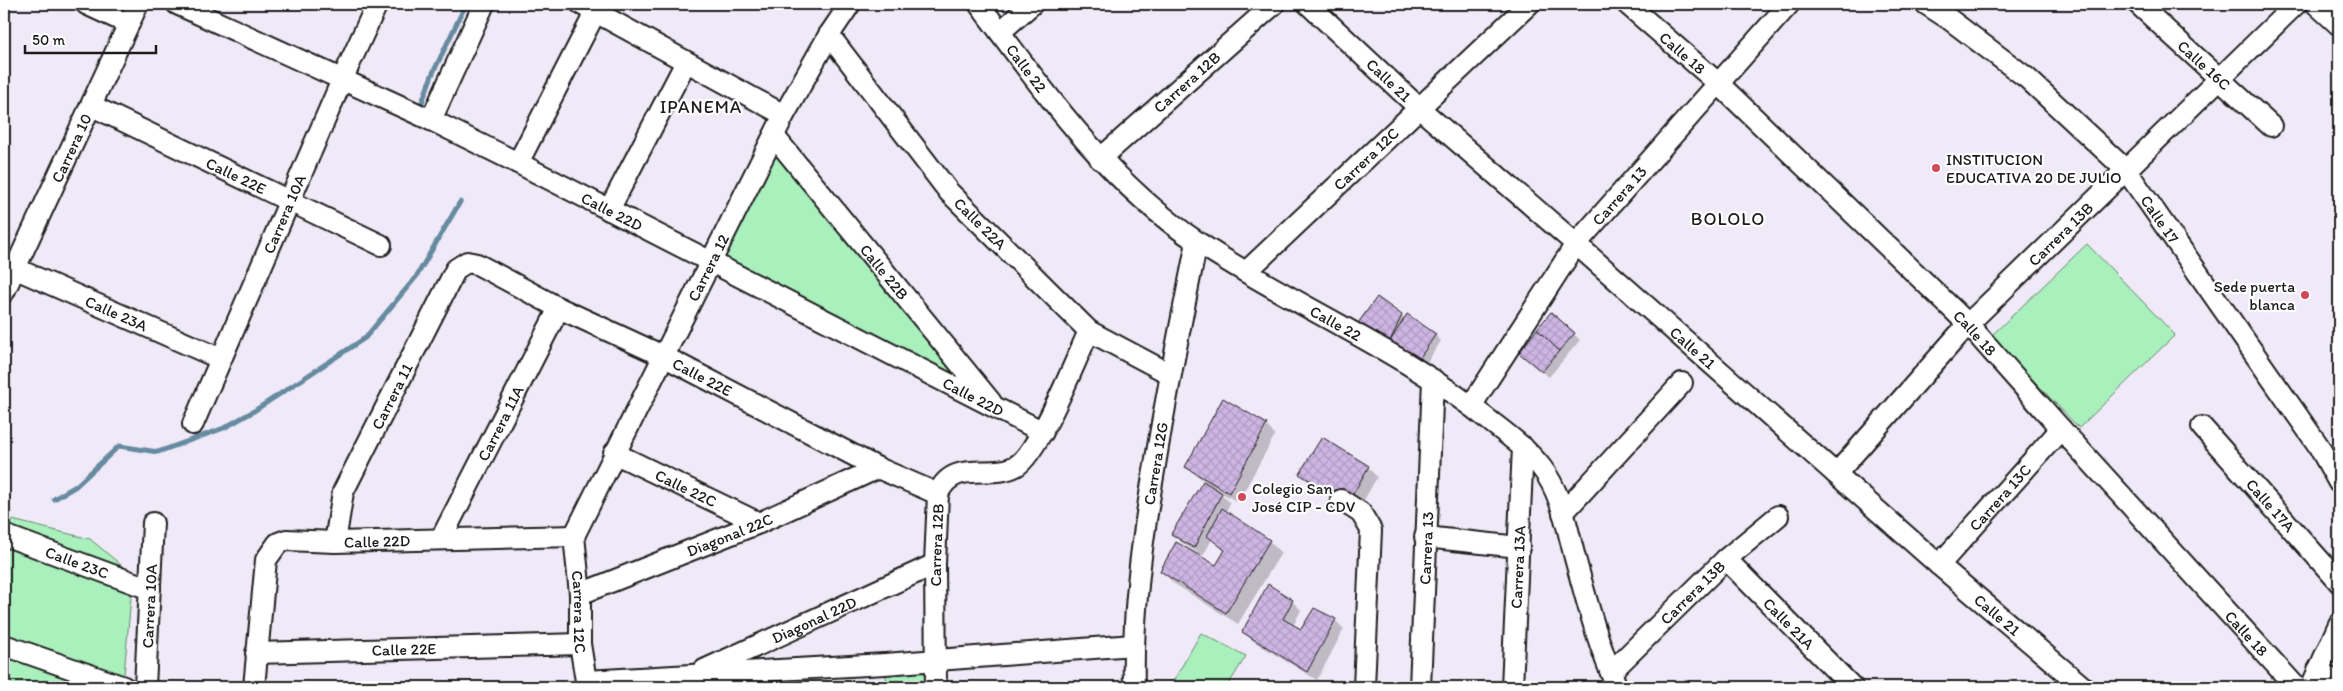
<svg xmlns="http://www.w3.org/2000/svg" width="2343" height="691" viewBox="0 0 2343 691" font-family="Itim,sans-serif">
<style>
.green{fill:#a9f0bd;stroke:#62866c}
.shadow{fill:#0003}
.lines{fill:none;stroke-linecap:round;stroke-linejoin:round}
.stream{stroke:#668aa0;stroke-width:5}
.building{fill:url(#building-cross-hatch);stroke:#1c1c1c}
.minor-casing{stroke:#1c1c1c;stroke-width:24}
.minor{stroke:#fff;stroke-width:20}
.poi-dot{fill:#d1495b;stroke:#fff;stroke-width:2}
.labels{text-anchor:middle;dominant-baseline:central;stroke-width:4.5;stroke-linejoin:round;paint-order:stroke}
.street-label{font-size:16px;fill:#1c1c1c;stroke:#fff}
.poi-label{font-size:16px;fill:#1c1c1c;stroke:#fff;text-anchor:start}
.neighbourhood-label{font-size:18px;letter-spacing:1px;fill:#1c1c1c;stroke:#fff}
</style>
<defs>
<pattern id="building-cross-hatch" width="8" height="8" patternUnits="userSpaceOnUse" patternTransform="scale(1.25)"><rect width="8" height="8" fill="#ceb5e3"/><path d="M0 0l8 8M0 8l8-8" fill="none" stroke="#b09bc2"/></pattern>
</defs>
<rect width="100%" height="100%" fill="#f0e9f7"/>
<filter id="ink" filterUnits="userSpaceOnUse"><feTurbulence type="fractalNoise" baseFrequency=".02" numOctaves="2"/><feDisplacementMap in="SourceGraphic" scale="10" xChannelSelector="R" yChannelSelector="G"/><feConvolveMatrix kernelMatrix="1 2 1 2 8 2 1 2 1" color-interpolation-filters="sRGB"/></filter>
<g filter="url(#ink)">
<g class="green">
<polygon points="774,136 995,407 710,262"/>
<polygon points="2087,244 2175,335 2079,428 1991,336"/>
<polygon points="4,518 90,539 133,575 124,674 114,687 4,687"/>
<polygon points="1201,633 1246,656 1227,687 1170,687"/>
<polygon points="935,658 936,687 887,687 885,664"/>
</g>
<g class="shadow">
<polygon points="1401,316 1435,335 1441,341 1422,370 1360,323"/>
<polygon points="1574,334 1580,340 1549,377 1527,358"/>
<polygon points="1266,425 1275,435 1238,502 1218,491 1230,503 1226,512 1269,541 1281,553 1238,624 1173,583 1161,570 1216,566 1225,552 1212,539 1203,556 1182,543 1173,534 1204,481 1186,467"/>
<polygon points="1368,467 1377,477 1358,511 1310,483 1301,474"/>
<polygon points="1292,601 1301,610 1293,626 1302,631 1335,620 1344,629 1317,680 1253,641 1243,632"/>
</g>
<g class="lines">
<g class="stream">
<polyline points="421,105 432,75 466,4"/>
<polyline points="54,499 76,486 119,446 158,452 224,428 254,411 365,338 416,277 460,202"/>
</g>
</g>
<g class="building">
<polygon points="1377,297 1402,315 1389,343 1358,323"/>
<polygon points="1551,312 1575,333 1559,351 1537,329"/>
<polygon points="1407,314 1436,334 1415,365 1389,343"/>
<polygon points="1537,329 1559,351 1542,372 1519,353"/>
<polygon points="1223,398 1267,424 1229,493 1185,467"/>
<polygon points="1322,437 1369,466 1348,503 1299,474"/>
<polygon points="1203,481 1222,493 1194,548 1171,534"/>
<polygon points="1222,508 1270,540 1226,613 1160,571 1176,542 1216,565 1225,550 1207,536"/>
<polygon points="1268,584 1293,600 1283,619 1301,629 1314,608 1336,619 1307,672 1242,632"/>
</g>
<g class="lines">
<g class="minor-casing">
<g id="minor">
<polyline points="86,4 129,24"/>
<path id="s1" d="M177,4L431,120L518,163L1043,432"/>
<polyline points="581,4 784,115"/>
<path id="s2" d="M979,4C1043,90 1108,183 1199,243C1294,306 1402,350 1490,421C1508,435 1527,449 1541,467C1561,492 1567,527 1575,558C1587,602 1598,645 1617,687"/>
<path id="s3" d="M1308,4L1419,108L1576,244L1939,565L2083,687"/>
<path id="s4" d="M1627,4L1719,84L1968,324L2061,429L2296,687"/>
<path id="s5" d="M1926,4L1949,19L2027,78L2126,170L2318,445L2339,483"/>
<path id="s6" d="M2138,4L2271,126"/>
<polyline points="2316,4 2339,25"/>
<polyline points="1000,32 1032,4"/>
<path id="s7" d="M829,35L949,192L1089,331L1170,374"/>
<path id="s8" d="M92,106L381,245"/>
<polyline points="431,120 484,4"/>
<path id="s9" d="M774,136L991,402"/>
<path id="s10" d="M1100,159L1274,4"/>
<polyline points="518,163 595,13"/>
<polyline points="609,210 686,62"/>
<path id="s11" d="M14,268L221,359"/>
<path id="s12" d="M1246,272L1529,4"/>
<path id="s13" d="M4,292L138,4"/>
<path id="s14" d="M1471,406L1576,244L1789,4"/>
<path id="s15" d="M193,424L342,80L377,4"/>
<path id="s16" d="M2202,427L2339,582"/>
<path id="s17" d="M614,453L759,523"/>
<path id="s18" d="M1836,474L1968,324L2296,4"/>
<polyline points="1341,500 1361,513 1371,530 1364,687"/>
<polyline points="1563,513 1682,383"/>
<path id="s19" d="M4,535L150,589"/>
<path id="s20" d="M574,536L784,115L829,35L850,4"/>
<path id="s21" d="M574,536L580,594V644L587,687"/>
<polyline points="1425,537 1519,547"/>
<path id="s22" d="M441,539L559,308"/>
<path id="s23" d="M335,542L343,492L456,269L467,262L477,264L559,308L663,356L878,468L938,494"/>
<path id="s24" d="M1726,559L1852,687"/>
<path id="s25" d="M1939,565L2061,429"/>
<path id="s26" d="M580,594L759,523L878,468"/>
<polyline points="4,645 124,687"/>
<path id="s27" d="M256,653L580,644"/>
<path id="s28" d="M704,670L935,564"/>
<polyline points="2318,670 2339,684"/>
<path id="s29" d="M1611,672L1726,559L1778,516"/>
<polyline points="586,681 885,664 1133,645"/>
<path id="s30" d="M145,687L153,523"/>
<path id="s31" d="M254,687L266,560L278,543L286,540L335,542L574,536"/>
<path id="s32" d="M936,687L935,564L938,494C953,458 990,480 1016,466C1039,453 1076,359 1089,331"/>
<path id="s33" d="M1134,687C1132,612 1142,539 1155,465C1167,390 1182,316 1197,242"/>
<path id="s34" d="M1420,687L1433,380"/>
<path id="s35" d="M1512,687L1523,447"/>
<polyline points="2311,687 2339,624"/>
</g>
</g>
<use href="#minor" class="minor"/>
</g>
</g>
<g class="poi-dot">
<circle cx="1936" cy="168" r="5"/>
<circle cx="2305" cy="295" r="5"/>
<circle cx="1242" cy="497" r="5"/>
</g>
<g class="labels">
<g class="street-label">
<text stroke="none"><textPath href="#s4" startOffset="74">Calle 18</textPath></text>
<text stroke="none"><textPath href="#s6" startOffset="90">Calle 16C</textPath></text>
<text stroke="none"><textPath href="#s2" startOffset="80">Calle 22</textPath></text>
<text stroke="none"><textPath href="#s3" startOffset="111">Calle 21</textPath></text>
<text stroke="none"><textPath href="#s10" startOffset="116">Carrera 12B</textPath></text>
<text stroke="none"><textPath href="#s13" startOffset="159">Carrera 10</textPath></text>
<text stroke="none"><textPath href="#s12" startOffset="165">Carrera 12C</textPath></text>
<text stroke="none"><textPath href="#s8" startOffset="160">Calle 22E</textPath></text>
<text stroke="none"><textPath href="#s14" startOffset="258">Carrera 13</textPath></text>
<text stroke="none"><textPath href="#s1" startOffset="482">Calle 22D</textPath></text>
<text stroke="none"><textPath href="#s15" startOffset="229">Carrera 10A</textPath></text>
<text stroke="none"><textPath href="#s5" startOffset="320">Calle 17</textPath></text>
<text stroke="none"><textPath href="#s7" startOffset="242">Calle 22A</textPath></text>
<text stroke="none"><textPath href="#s18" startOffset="329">Carrera 13B</textPath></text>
<text stroke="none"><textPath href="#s20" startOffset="300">Carrera 12</textPath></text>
<text stroke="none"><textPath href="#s9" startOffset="175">Calle 22B</textPath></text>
<text stroke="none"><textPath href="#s11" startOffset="112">Calle 23A</textPath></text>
<text stroke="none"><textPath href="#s2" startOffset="485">Calle 22</textPath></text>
<text stroke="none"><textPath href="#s4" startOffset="479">Calle 18</textPath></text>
<text stroke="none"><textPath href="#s3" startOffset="516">Calle 21</textPath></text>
<text stroke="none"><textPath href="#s23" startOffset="576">Calle 22E</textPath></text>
<text stroke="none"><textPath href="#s1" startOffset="888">Calle 22D</textPath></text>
<text stroke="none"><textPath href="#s23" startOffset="158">Carrera 11</textPath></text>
<text stroke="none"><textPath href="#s22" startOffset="130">Carrera 11A</textPath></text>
<text stroke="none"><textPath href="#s33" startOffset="225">Carrera 12G</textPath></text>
<text stroke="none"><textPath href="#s17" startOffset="80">Calle 22C</textPath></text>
<text stroke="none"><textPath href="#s25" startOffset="91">Carrera 13C</textPath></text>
<text stroke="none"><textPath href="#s16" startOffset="104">Calle 17A</textPath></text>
<text stroke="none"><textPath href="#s26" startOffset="161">Diagonal 22C</textPath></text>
<text stroke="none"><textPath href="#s31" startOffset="248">Calle 22D</textPath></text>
<text stroke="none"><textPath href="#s32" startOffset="142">Carrera 12B</textPath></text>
<text stroke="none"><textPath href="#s34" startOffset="139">Carrera 13</textPath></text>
<text stroke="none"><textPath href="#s19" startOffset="78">Calle 23C</textPath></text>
<text stroke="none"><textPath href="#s35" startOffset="120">Carrera 13A</textPath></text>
<text stroke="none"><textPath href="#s29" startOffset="114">Carrera 13B</textPath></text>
<text stroke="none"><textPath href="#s30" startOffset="81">Carrera 10A</textPath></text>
<text stroke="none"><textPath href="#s21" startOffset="76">Carrera 12C</textPath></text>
<text stroke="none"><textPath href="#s3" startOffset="921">Calle 21</textPath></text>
<text stroke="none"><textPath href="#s28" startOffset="121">Diagonal 22D</textPath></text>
<text stroke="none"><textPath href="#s24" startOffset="90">Calle 21A</textPath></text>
<text stroke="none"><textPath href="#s4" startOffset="884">Calle 18</textPath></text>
<text stroke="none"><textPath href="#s27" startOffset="148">Calle 22E</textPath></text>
</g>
<g class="poi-label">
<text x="1946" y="159">INSTITUCION<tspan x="1946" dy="18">EDUCATIVA 20 DE JULIO</tspan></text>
<text x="2295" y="286" text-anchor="end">Sede puerta<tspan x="2295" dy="18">blanca</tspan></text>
<text x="1252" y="488">Colegio San<tspan x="1252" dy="18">José CIP - CDV</tspan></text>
</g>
<g class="neighbourhood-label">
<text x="701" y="107">IPANEMA</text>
<text x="1728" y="219">BOLOLO</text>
</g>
</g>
<rect width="2343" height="691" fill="none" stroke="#fff" stroke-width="20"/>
<rect x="10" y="10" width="2323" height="671" fill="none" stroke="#1c1c1c" stroke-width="2" filter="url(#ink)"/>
<path d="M25 45v8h131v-8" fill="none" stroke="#1c1c1c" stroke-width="2.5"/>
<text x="32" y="45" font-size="15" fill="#1c1c1c" stroke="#ffffff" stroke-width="4" paint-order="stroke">50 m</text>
</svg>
